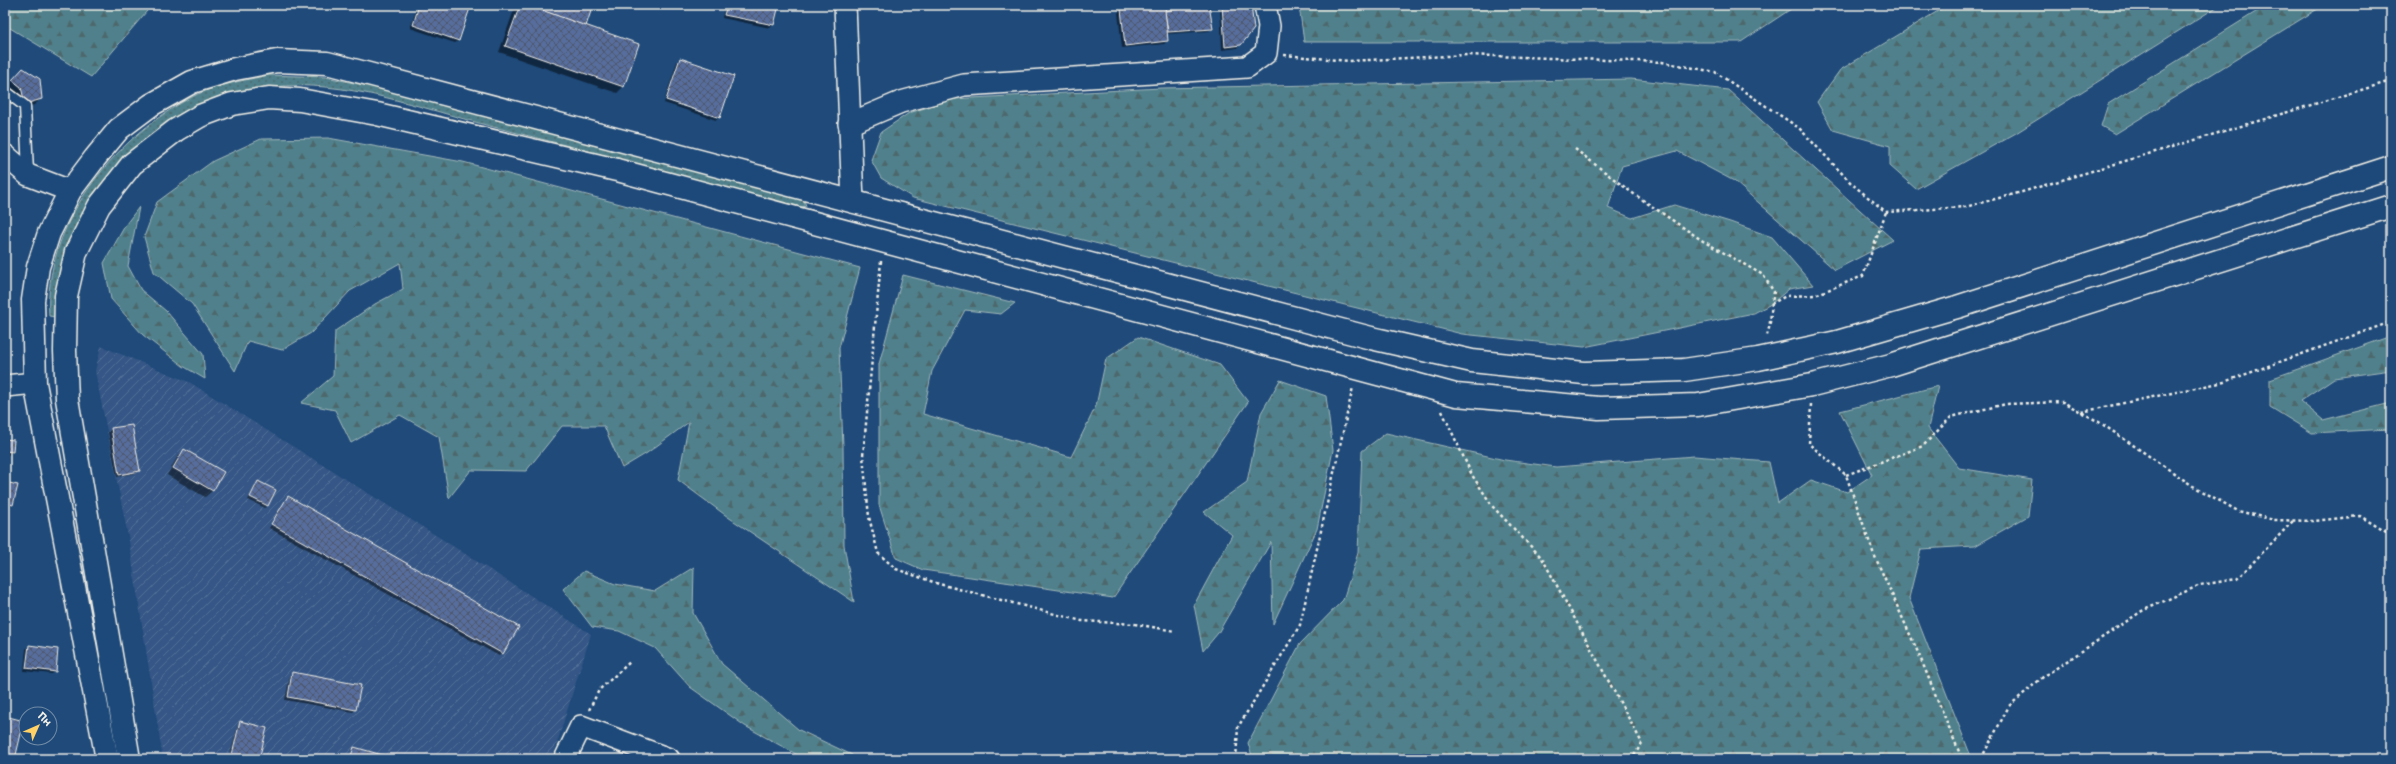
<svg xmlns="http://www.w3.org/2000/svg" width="2396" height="764" viewBox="0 0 2396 764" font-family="'Shantell Sans',sans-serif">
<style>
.industrial{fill:url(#industrial-furrows)}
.grass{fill:url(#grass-dots);stroke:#a2b8ba}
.forest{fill:url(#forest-firs);stroke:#a2b8ba}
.shadow{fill:#0007}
.building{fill:url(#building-cross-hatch);stroke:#f4f1e8}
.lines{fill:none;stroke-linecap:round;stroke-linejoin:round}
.lane-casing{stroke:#f4f1e8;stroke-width:13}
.street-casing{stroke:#f4f1e8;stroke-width:24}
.primary-casing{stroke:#f4f1e8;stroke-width:25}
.path{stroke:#f4f1e8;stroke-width:2.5;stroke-dasharray:3 3;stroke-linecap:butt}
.lane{stroke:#1f4a7a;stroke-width:10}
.street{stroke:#1f4a7a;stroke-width:21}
.primary{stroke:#1f4a7a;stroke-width:22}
</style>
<defs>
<pattern id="industrial-furrows" width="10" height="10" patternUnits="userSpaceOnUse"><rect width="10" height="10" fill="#345786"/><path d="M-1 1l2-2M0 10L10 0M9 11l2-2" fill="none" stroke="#527097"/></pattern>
<pattern id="grass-dots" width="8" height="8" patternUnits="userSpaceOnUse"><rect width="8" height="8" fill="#50808b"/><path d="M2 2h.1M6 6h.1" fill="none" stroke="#4d676c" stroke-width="1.8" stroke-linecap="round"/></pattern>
<pattern id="forest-firs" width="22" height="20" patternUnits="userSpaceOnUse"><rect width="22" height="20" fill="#50808b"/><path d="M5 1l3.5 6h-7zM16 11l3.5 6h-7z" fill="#4d676c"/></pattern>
<pattern id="building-cross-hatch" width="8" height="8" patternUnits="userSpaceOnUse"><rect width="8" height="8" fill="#576d9d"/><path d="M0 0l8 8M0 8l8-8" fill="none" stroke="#4f596d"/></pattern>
</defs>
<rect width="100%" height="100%" fill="#1f4a7a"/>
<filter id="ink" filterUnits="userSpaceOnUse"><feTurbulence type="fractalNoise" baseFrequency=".025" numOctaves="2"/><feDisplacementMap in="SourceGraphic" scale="8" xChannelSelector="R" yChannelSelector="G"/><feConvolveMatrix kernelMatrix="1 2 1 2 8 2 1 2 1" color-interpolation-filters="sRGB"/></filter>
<g filter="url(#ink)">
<polygon class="industrial" points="101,346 189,382 437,536 591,634 552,759 163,759 129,541 95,371"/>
<path class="grass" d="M269,75L326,77L382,89L799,197L804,200L806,206L796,208C695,178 593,152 490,126C420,108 346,79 272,87C209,94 162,118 119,164L55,317L49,316C43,226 112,141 188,99C213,85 242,81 269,75Z"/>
<g class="forest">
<polygon points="5,5 152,5 91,77 5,25"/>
<polygon points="1299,5 1797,5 1741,42 1304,42"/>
<polygon points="1948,5 2220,5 2016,133 1916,189 1890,166 1890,146 1833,130 1817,102 1840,70"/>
<polygon points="2267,5 2324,5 2115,134 2101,126 2108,104"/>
<polygon points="1631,79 1728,90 1893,240 1835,270 1734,181 1677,151 1622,166 1608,208 1632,218 1674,205 1730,222 1772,237 1813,285 1789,289 1771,304 1754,313 1584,347 1462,334 913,198 881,178 871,160 881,132 909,113 953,99 1161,88"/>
<polygon points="328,138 463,162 860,268 839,348 843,446 844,545 854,602 728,517 678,480 689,422 647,453 622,468 604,426 562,426 526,471 471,470 449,498 439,437 400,415 351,443 335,410 301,403 333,376 335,331 375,304 403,289 400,263 350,291 311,333 282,350 248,341 235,371 192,304 154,272 144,237 157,202 213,161 261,139"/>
<polygon points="139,207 128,266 141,290 166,311 203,354 205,379 183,366 143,335 111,299 104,263 126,224"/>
<polygon points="903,275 1015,303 1001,314 965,310 932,371 923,414 1071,457 1096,406 1106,359 1138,337 1220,365 1248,402 1113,598 923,570 896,558 879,505 879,364"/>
<polygon points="2391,336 2391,370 2334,378 2300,401 2323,420 2391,403 2391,429 2312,433 2270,407 2270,379"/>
<polygon points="1280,380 1326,396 1333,450 1317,529 1273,624 1271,542 1218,633 1203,651 1194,605 1232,535 1204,512 1247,482 1261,413"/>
<polygon points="1938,386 1928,428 1959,468 2032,480 2028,516 1975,546 1921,549 1909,598 1972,759 1253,759 1248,743 1300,644 1343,600 1358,553 1362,451 1386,433 1505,460 1556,467 1694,456 1769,462 1778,503 1811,480 1847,492 1872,475 1840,411"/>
<polygon points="694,567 693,613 722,664 799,730 852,755 854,759 805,759 745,726 690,687 655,648 619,631 592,627 563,589 584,571 615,584 655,591"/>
</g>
<g class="shadow">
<polygon points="418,5 468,5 458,41 455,43 410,28"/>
<polygon points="518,5 592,5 585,26 623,87 617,93 499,52 514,10"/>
<polygon points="657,5 674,5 671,9"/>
<polygon points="725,5 778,5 773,25 770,28 722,18"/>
<polygon points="1208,5 1212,28 1209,31 1167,34 1167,41 1164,44 1122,48 1118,13 1121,10 1164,12"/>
<polygon points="1220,5 1250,5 1240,44 1237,48 1222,50"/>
<polygon points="680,59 719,116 665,99 677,62"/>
<polygon points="17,75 41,99 34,105 19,110 15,94 6,87"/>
<polygon points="665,100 718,118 716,120 664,103"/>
<polygon points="131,426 139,470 136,473 117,477 108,432 111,429"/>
<polygon points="5,440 12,452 9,455 5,454"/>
<polygon points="184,450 222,472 212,491 205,497 167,475 178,456"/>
<polygon points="258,482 268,505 265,508 248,500"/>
<polygon points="5,483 12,505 9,508 5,507"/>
<polygon points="288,497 502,653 499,656 269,528"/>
<polygon points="29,646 55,671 52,674 24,671 26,649"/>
<polygon points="292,673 356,709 353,712 285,700 290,676"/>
<polygon points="241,722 258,759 229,759 238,725"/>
<polygon points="354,748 392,759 349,759"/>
</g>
<g class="building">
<polygon points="419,5 471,5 459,41 413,25"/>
<polygon points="520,5 528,5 639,44 624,87 505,46"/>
<polygon points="528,5 593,5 586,26"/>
<polygon points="727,5 779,5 774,25 724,15"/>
<polygon points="1165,5 1168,41 1125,46 1121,9"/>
<polygon points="1200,5 1209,5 1213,29 1168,32 1165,11"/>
<polygon points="1222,5 1251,5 1254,29 1241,45 1225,47"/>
<polygon points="680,58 734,76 720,118 666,100"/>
<polygon points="23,68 40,79 42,99 25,104 21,87 12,80"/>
<polygon points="132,425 140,471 119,475 111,428"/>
<polygon points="5,439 14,440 13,452 5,451"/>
<polygon points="184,449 224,472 213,491 173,468"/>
<polygon points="258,481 276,490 268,506 250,497"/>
<polygon points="5,482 18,485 13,505 5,503"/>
<polygon points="288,496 519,627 503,654 271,524"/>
<polygon points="29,645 58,649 56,672 26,668"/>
<polygon points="292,672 361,685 356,710 288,697"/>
<polygon points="5,716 24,721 15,759 5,759"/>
<polygon points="240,721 267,728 259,759 231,759"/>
<polygon points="354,747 393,758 393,759 350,759"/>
</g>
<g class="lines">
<g class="lane-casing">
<polyline id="lane" points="5,91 25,106 28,173"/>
</g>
<g class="street-casing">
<g id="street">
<polyline points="845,5 853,202"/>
<polyline points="849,124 901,102 964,85 1247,67 1266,53 1269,26 1265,5"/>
<polyline points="5,155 28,175 70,191"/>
<polyline points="5,386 35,383"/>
<polyline points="565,759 581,726 669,759"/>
</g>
</g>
<g class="primary-casing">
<g id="primary">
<polyline points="107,759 35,383 33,300 38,267 49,233 70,191 95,158 119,129 151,105 192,82 235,69 277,61 327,63 1371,338 1472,361 1584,373 1684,370 1758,359 1837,342 1957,307 2391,167"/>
<polyline points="129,759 67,399 65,351 66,296 76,252 99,206 132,164 176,130 200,116 232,104 269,98 300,100 377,114 617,170 1456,395 1599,408 1698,405 1812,385 1891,365 2391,206"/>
</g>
</g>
<g class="path">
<polyline points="1284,55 1349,61 1467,55 1662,62 1715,72 1799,128 1852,184 1886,212 1965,207 2022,192 2391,81"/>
<path d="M1575,149L1631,192L1703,241L1763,275L1774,292C1770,308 1772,323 1766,338"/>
<polyline points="881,261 863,456 869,517 878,553 896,569 939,584 1082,621 1134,624 1175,631"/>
<polyline points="1771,304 1786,296 1815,295 1863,276 1886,212"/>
<polyline points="1811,404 1809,444 1846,475 1873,552 1920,657 1962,759"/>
<polyline points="1442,411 1472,475 1493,507 1542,558 1642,743 1632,759"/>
<polyline points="2081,412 2224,382 2391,322"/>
<polyline points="1846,475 1923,446 1951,417 2006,404 2063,402 2099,422 2193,486 2238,511 2274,520 2314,521 2360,516 2391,535"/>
<polyline points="589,710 599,690 631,661"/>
<polyline points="1236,759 1238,727 1300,625 1353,387"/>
<polyline points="1981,759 2009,706 2043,677 2142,611 2200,585 2237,579 2293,521"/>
</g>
<use href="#lane" class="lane"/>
<use href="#street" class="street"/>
<use href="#primary" class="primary"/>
</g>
</g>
<rect width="2396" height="764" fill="none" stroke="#1f4a7a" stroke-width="20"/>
<rect x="10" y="10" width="2376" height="744" fill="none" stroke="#f4f1e8" stroke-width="1.5" filter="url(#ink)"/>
<g transform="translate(38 726) rotate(45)"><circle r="19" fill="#1f4a7a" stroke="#748da6"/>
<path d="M0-3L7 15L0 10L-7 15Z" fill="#ffd166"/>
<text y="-6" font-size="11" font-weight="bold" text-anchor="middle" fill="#f4f1e8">Пн</text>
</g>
</svg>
